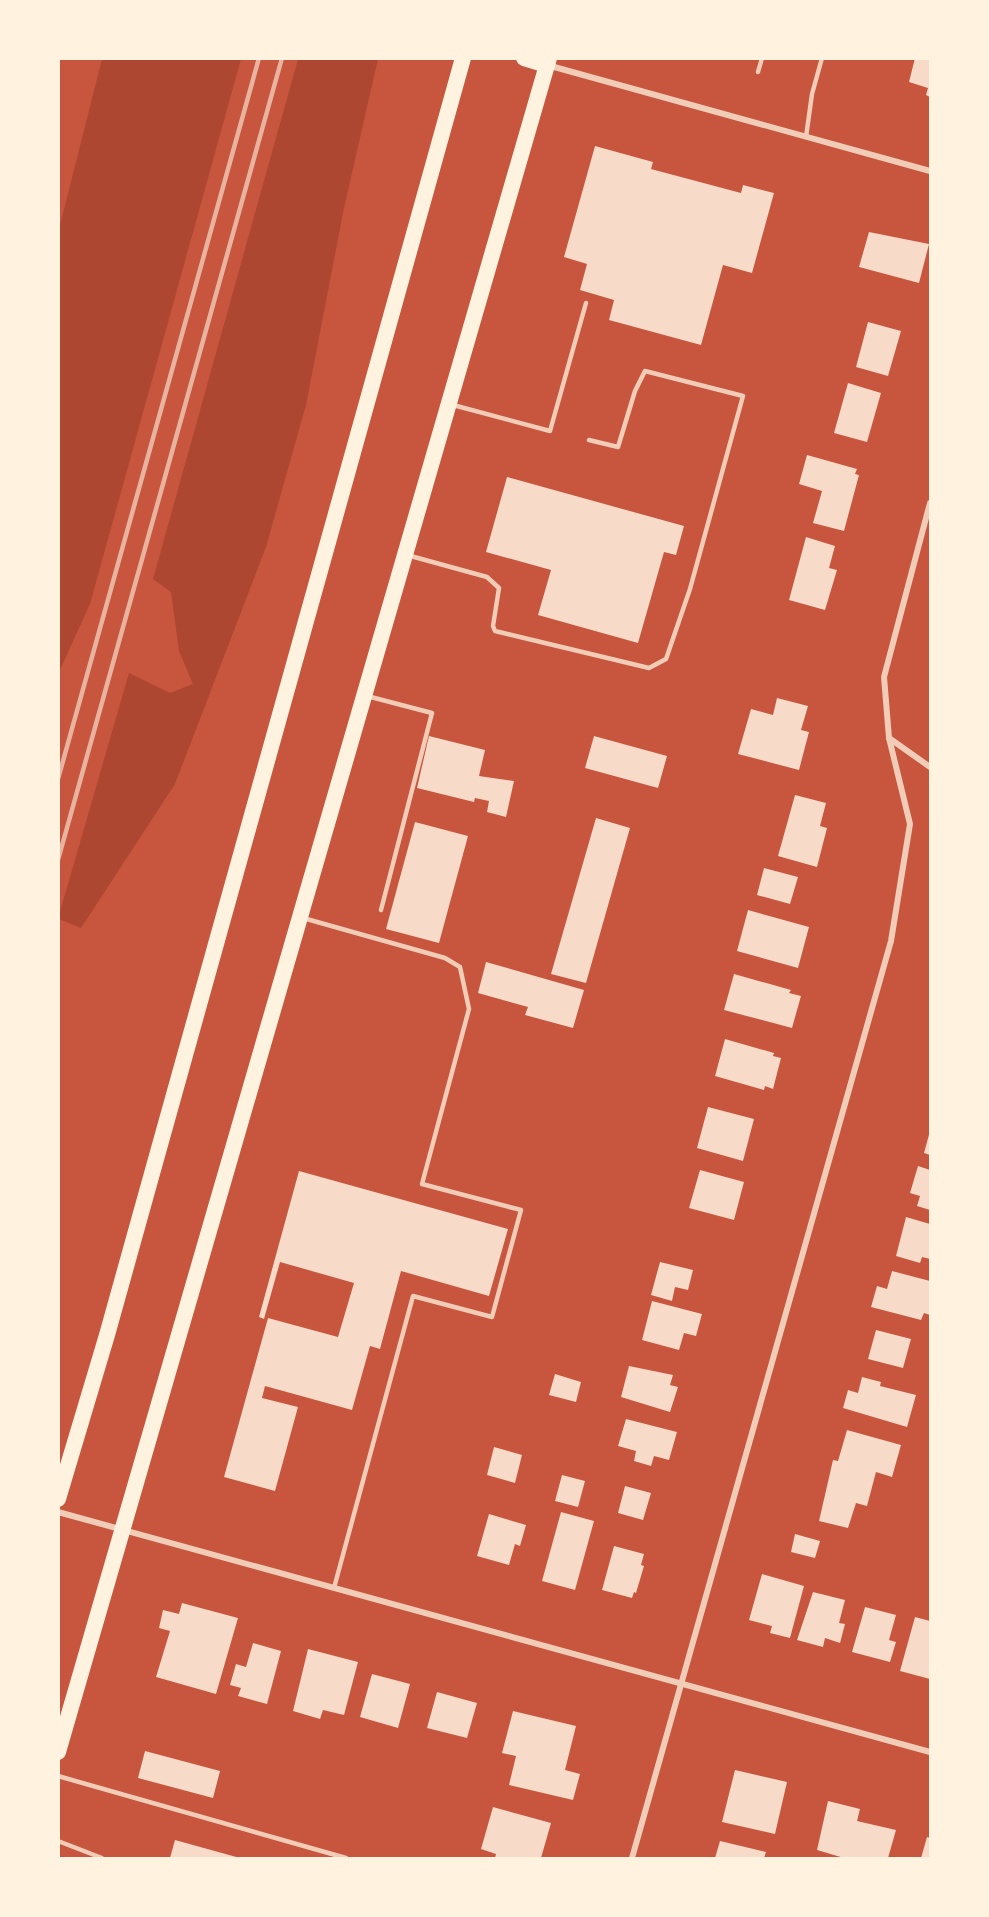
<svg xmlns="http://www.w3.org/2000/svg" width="989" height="1917" viewBox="0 0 989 1917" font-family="'PT Sans',sans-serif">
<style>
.green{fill:#ae4732}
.building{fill:#f7dbc8}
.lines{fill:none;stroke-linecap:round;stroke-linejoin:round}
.service{stroke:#f1ccb7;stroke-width:4.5}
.minor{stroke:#f1ccb7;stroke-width:6}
.trunk{stroke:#fff3e0;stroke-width:16}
.rail{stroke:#e9b49f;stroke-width:4.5}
</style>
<rect width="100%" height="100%" fill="#c8553d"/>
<g class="green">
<polygon points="102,59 241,59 90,604 59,672 59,229"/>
<polygon points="298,59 378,59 344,208 306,405 266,547 175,784 81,928 59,919 59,915 129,673 170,693 193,684 179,651 171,592 153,579"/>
</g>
<g class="building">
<polygon points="915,58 930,58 930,97 926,95 928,88 909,82"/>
<polygon points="595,146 653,162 651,169 741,193 743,185 774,193 752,273 723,265 701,345 609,320 614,300 580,290 587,264 564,257"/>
<polygon points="869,232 929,244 919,283 859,267"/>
<polygon points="868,322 901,331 888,376 856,367"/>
<polygon points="848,383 881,393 867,442 834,433"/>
<polygon points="807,455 857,469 855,474 859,475 844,531 813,523 822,491 799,484"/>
<polygon points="507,477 684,526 676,555 664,552 638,643 538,615 551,570 486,552"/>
<polygon points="806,537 835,546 829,568 837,570 825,610 789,600"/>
<polygon points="777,698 808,706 801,730 809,732 799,770 738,754 751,709 773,715"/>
<polygon points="429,736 485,750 479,776 514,781 506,817 487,812 489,801 475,798 474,802 417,788"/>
<polygon points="594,736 667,756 658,788 585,768"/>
<polygon points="795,795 826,803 820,826 827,828 817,867 778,856"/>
<polygon points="596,818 630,828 586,983 551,974"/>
<polygon points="415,822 468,836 439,943 386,929"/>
<polygon points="764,868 798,877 790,904 757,895"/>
<polygon points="748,910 809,927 798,968 737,951"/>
<polygon points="486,962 584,990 573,1028 525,1015 528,1007 478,993"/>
<polygon points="734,974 791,990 789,993 801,996 792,1028 724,1010"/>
<polygon points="725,1039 774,1053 773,1056 781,1058 773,1089 765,1086 764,1090 715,1076"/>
<polygon points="708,1107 754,1119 743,1161 697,1148"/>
<polygon points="930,1131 930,1155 924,1153"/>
<polygon points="918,1166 930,1170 930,1210 917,1206 920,1196 910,1193"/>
<polygon points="700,1170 744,1182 734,1220 689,1208"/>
<polygon points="299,1171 508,1229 489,1296 401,1271 380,1349 370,1346 352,1410 265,1386 262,1398 298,1407 275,1491 224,1477 268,1318 338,1337 354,1283 280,1262 264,1319 259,1317"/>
<polygon points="906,1217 930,1224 930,1259 922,1257 920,1263 896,1256"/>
<polygon points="660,1262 693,1270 688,1290 675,1287 672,1301 651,1295"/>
<polygon points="892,1271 930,1281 930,1315 924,1313 921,1320 871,1307 877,1286 887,1289"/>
<polygon points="652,1301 702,1314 696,1336 684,1333 679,1350 642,1340"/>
<polygon points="876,1330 911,1339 903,1368 868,1359"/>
<polygon points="629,1366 673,1375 670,1385 678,1387 670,1412 621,1397"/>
<polygon points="555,1374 581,1382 576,1402 549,1395"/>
<polygon points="862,1377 881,1382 880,1386 916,1395 907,1427 843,1408 848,1390 858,1393"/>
<polygon points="626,1419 677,1432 669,1460 654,1456 651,1466 634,1461 636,1451 618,1446"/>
<polygon points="847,1430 901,1445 892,1477 876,1472 867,1506 856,1503 848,1528 819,1521 833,1460 838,1461"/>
<polygon points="494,1447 522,1455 515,1483 487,1475"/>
<polygon points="562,1475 585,1481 578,1507 555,1501"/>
<polygon points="625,1486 651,1493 643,1520 618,1513"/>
<polygon points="561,1512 594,1521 575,1590 542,1581"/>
<polygon points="489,1514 526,1525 520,1546 515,1544 509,1565 477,1556"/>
<polygon points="795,1534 820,1541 815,1558 791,1552"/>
<polygon points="614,1546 644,1554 641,1565 644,1566 636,1593 634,1592 632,1598 602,1590"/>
<polygon points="762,1574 804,1586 790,1638 770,1633 772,1626 749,1620"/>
<polygon points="813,1592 845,1600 839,1623 845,1624 840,1643 825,1638 823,1647 797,1640"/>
<polygon points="182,1603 238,1618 216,1694 156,1677 170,1631 159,1628 163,1610 179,1614"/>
<polygon points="865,1607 896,1615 889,1640 896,1642 890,1662 852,1652"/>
<polygon points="915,1617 930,1621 930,1679 900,1671"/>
<polygon points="253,1643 281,1651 267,1704 238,1696 241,1688 230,1685 236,1664 246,1667"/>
<polygon points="308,1649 358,1662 344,1715 323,1710 320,1719 293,1711"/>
<polygon points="372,1674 410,1684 398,1728 360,1717"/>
<polygon points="437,1692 477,1703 467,1738 427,1728"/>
<polygon points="513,1711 576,1726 565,1770 580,1774 573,1800 509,1785 516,1756 502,1753"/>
<polygon points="145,1751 220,1771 213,1798 138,1778"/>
<polygon points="735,1770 787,1782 775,1834 722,1822"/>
<polygon points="828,1801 860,1809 857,1821 896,1830 888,1858 844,1858 817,1850"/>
<polygon points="493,1807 551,1823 541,1858 495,1858 496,1854 481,1849"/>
<polygon points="927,1837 930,1838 930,1858 921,1858"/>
<polygon points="175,1840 240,1858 170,1858"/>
<polygon points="720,1841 766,1852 764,1858 715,1858"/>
</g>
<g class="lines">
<g class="service">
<polyline points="758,72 762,58"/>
<polyline points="806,137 812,94 822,58"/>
<polyline points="453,405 550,431 586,303"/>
<polyline points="407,555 487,577 499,588 493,626 495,631 649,668 666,659 690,589 743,396 645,371 635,391 618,447 589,440"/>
<polyline points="367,696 432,713 381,910"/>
<polyline points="303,918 445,958 460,967 469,1009 422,1184 521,1210 492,1317 413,1296 334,1588"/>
<polyline points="58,1776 346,1858"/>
<polyline points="58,1841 102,1858"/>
</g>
<g class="minor">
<polyline points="547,65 930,171"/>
<polyline points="889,738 930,767"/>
<polyline points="58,1512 930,1752"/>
<polyline points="632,1858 891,941 910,824 889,738 884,677 930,503"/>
</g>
<g class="trunk">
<polyline points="524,58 547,65"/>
<polyline points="58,1499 107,1335 463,58"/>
<polyline points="58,1752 549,58"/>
</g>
<g class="rail">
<polyline points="58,779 259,58"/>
<polyline points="58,860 282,58"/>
</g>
</g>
<rect width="989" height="1917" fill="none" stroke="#fff3e0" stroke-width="120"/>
</svg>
